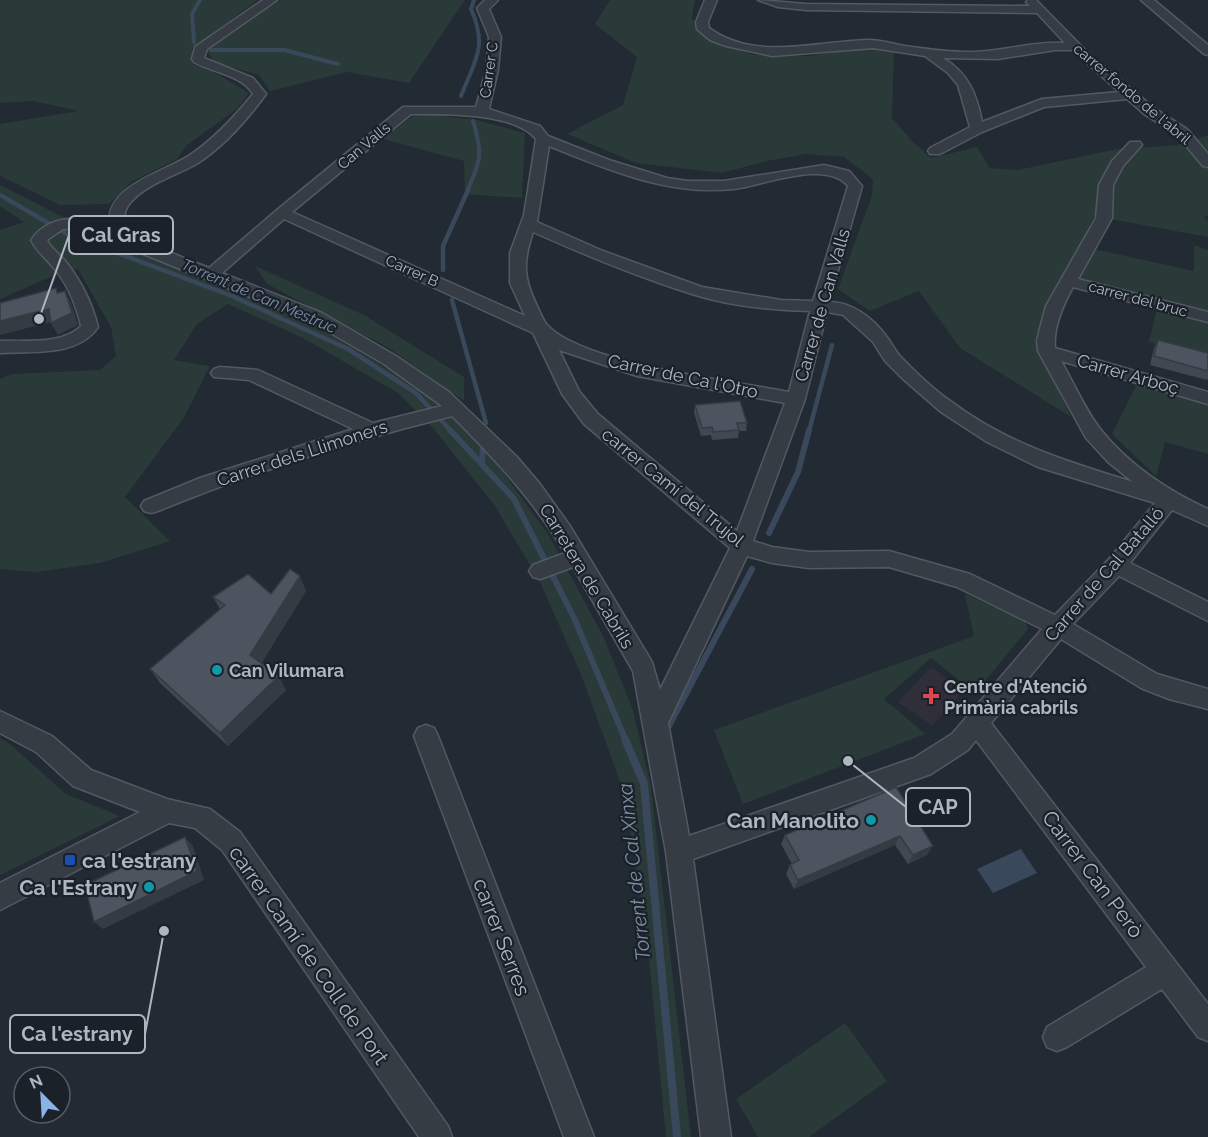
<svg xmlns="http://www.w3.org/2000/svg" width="1208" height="1137" viewBox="0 0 1208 1137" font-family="Raleway,sans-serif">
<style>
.medical{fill:#302f39}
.green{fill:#2a3a39}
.water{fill:#39485b}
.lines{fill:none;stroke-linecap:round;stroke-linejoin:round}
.stream-far3{stroke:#39485b;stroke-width:4}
.stream-far2{stroke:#39485b;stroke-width:4.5}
.stream-far1{stroke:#39485b;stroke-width:6}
.stream{stroke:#39485b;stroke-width:8}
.minor-casing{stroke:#535962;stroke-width:3}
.minor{fill:#353c44;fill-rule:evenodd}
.wall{fill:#404852}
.shaded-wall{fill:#343b42}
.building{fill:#4b545f;stroke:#343b42;stroke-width:1.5}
.culture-dot{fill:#0f9aa8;stroke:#1b2129;stroke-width:2}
.health-dot{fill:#e0444e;stroke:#1b2129;stroke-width:2}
.transit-dot{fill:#1a4fb4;stroke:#1b2129;stroke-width:2}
.labels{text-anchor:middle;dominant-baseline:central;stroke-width:4.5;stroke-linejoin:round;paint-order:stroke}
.far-street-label{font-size:15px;fill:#afb6c1;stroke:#1b2129}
.far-water-label{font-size:16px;font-style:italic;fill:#7c8ea6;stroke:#1b2129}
.street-label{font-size:18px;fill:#afb6c1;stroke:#1b2129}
.poi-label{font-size:18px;font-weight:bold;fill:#afb6c1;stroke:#1b2129;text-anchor:start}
.water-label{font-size:20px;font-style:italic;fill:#7c8ea6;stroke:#1b2129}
.near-poi-label{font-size:21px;font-weight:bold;fill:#afb6c1;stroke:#1b2129;text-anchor:end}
.near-street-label{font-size:21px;fill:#afb6c1;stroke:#1b2129}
.leader{fill:none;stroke:#afb6c1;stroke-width:2}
.callout-dot{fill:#afb6c1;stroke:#1b2129;stroke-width:2}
.callout{fill:#1b2129;stroke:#afb6c1;stroke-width:2}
.callout-label{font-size:20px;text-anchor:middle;font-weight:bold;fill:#afb6c1}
</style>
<rect width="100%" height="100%" fill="#222a33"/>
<polygon class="medical" points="931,667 963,691 932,726 898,702"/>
<g class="green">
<polygon points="0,0 258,0 192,48 193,64 219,75 249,93 237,109 187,145 177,159 131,182 109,204 60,205 0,176 0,124 79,111 33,101 0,103"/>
<polygon points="281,0 465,0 409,83 347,72 270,91 259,75 214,62 207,50 222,37"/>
<polygon points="610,0 695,0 692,18 703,36 753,55 810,56 856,47 894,51 892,118 912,141 931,158 977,147 990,168 1018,170 1117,149 1178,145 1208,135 1208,216 1204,217 1208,222 1208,237 1094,216 1080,246 1194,271 1194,245 1208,250 1208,359 1149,342 1159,300 1061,277 1035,339 1071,417 960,348 919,291 870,311 838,289 872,195 873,179 844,157 806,154 767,161 722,173 636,163 567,134 623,105 637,57 595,24"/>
<polygon points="423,114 477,120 525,133 522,198 465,194 464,161 383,139 413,116"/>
<polygon points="0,185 63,217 80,217 109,227 100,234 185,272 305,319 421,389 453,416 495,461 548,534 604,638 633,710 651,787 691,1137 666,1137 647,938 625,795 582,677 541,584 495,506 434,429 398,393 303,338 228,304 197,324 174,360 210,366 183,419 125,497 170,541 100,563 37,572 0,569 0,379 12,374 100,370 116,356 111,327 78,269 50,277 0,299 0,230 24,222 0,206"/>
<polygon points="255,266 364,315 464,377 464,401 389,348 267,284"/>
<polygon points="1137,384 1208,403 1208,454 1165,442 1156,476 1112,434"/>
<polygon points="965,594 1025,621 1028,629 975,693 931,658 884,699 925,734 743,804 714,730 974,636"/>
<polygon points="0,738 11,745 66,794 120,816 0,875"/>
<polygon points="845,1023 887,1081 809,1137 758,1137 736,1099"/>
</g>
<polygon class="water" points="1021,849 1037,873 993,893 977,869"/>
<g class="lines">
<g class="stream-far3">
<polyline points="194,42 192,14 200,0"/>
<polyline points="211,50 284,50 338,64"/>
<path d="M461,96C475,60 488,47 471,9L474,0"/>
<path d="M468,189C481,160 483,153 473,121"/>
</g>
<g class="stream-far2">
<polyline points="0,195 67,234 232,296 348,349 416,393 451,431"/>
<polyline points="443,270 443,246 469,188"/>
<polyline points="452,300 486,423"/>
<polyline points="809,431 832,345"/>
</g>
<g class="stream-far1">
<polyline points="450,430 514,499 575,620 626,741"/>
<polyline points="482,462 483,446"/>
<polyline points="769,533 798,472 809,430"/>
<polyline points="669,726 752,569"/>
</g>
<polyline class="stream" points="625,739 644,784 677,1137"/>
<g class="minor-casing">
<g id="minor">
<path d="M263,0H277L207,49L204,58L253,78L266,94C248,119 224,146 198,163C176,176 147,183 130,203C121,214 124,226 132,237L209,268L277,210L403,107H476L486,70L489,37L477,8L485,0H498L489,9L501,37L498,70L489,109L540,126L548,136L609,160L667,178L688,181H724L824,165L849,171L862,186L829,302C852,302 873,318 886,336C891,342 894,349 899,355C915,372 934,390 953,403C1008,444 1069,462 1133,482L1108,462L1086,438L1038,351L1037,340L1046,306L1096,218L1099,185L1112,161L1130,142H1140L1142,145L1123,166L1113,185L1112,218L1078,279L1208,312V322L1073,287C1063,305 1053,327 1055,348L1208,392V404L1061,361C1074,383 1085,410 1101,430C1128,464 1168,491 1208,509V526L1172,510L1130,563L1208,602V621L1119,576L1073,624L1157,674L1208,689V709L1169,699L1141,688L1061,639L991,723L1208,1004V1041L1198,1037L1162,989L1067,1047L1057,1051L1047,1047L1043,1037L1047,1027L1146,967L976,740L968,750L931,774L693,859L731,1137H701L666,852L633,671L573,567L540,579L533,577L529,571L533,565L565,553C534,501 495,459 452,416C352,441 253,472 158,511L151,513L144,511L141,506L144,501L200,478L353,429L249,380L214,377L211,373L214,369L220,367L258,370L373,423L442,406L384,364L310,321L123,246L83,228L63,229L47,240C51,249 60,254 66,262C81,281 92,303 98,327C78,357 32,351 0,353V341C26,340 62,345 81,326C76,305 67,282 52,266C45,257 36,251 31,240C51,212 83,217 110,228C102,186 163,173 190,155C214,139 235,116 253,94C241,74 212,73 194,62L192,59L195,47ZM411,114C444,114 514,112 536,139L524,215L510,253V283L525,316L292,212ZM549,146C609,170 668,196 734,189C764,185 826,159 848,186L813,301L781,300L702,287L603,251L537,222ZM284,219L533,333L562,394L584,424L730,548L660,690L652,662L570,526L540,484L517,457L449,392L396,356L322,313L222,273ZM533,232C585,255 638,277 692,294C729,306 771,310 810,311L789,392C733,381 585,364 548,326C543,321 540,312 537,306C523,277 523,262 533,232ZM827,312L843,315L873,342L885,361L902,378L941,412L987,442L1038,467L1155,503L1109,559L1055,615L970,574L889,551L809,552L772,547L753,541L805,399ZM559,350L637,376L785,403L737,531L598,414L579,391ZM747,556L772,563L809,568L889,567L957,587L1042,629L952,734L914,758L689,836L668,723Z"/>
<path d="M705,0H717L708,22L709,28C756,62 816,41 869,40C881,40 894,44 905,46C926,49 948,52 969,52C1001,52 1033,41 1065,43L1037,13L806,10L778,7L758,0L806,4L1030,6L1026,2L1028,0H1036L1088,53L1154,108L1187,129L1208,154V167L1203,166L1177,135L1144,114L1127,99L1044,107L982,132L940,154H930L928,151L930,148L970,127L958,85L948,73L925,56L873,48L772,56L726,46L710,40L697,29L696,22ZM1055,50H1072L1119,92L1042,99L982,122C977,94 968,73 943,58L998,59Z"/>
<polygon points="1141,0 1154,0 1208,45 1208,55 1204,54"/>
<polygon points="0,711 52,736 91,770 167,799 210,809 240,832 448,1126 452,1137 419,1137 222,850 195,828 169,823 0,910 0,883 140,812 73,786 36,752 0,733"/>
<polygon points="426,725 434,728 438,736 594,1137 564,1137 414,736 418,728"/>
</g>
</g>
<use href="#minor" class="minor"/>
</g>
<g class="wall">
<polygon points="1158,340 1208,353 1208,378 1207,380 1150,365 1154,348"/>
<polygon points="695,405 747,423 746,431 739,431 738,438 712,440 711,435 701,436 694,413"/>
<polygon points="306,591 261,663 286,690 228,746 160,683 150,669 220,609 213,597 271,594"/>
<polygon points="896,787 927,855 908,864 895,845 794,889 786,874 790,865 792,864 781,844 785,835"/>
</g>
<g class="shaded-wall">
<polygon points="65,291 71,303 78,325 58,335 51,323"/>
<polygon points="49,309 55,321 0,335 0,321"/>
<polygon points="300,576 306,591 258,669 250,655"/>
<polygon points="279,676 286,690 228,746 220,733"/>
<polygon points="900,836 895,845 794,889 798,880"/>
<polygon points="185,837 193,846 204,880 103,929 94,922"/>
<polygon points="933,846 927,855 908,864 913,855"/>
</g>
<g class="building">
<polygon points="56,288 57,293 65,291 72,313 51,323 49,309 0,321 0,303"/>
<polygon points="1158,340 1208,353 1208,371 1154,356"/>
<polygon points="740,401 747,423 737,423 739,430 713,432 712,427 702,428 695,405"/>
<polygon points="290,569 300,576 250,655 279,676 220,733 150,669 225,605 213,597 248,574 271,594"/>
<polygon points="896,787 933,846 913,855 900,836 798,880 790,865 799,860 785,835"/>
<polygon points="185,837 197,871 94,922 85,885"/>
</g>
<g class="culture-dot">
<circle cx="217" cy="670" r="6"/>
<circle cx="871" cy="820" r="6"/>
<circle cx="149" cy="887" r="6"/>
</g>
<path class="health-dot" d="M928 687h6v6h6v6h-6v6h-6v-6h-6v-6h6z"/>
<rect class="transit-dot" x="64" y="854" width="12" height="12" rx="3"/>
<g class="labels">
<g class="far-street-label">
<text transform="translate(489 70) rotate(-82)">Carrer C</text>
<text transform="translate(1132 94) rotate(40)">carrer fondo de l'abril</text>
<text transform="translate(364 146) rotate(-40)">Can Valls</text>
<text transform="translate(412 271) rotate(24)">Carrer B</text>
<text transform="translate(1138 299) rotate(15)">carrer del bruc</text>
</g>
<g class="far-water-label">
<text transform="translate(259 296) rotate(23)">Torrent de Can Mestruc</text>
</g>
<g class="street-label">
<text transform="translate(822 305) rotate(-74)">Carrer de Can Valls</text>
<text transform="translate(1128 374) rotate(16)">Carrer Arboç</text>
<text transform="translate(683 376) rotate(12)">Carrer de Ca l'Otro</text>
<text transform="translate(302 453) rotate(-18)">Carrer dels Llimoners</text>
<text transform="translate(673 487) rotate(39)">carrer Camí del Trujol</text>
<text transform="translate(1104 574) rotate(-49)">Carrer de Cal Batalló</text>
<text transform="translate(587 576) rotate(59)">Carretera de Cabrils</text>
</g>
<g class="poi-label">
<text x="229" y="670">Can Vilumara</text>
<text x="944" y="686">Centre d'Atenció<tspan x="944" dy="21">Primària cabrils</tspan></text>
</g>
<g class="water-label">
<text transform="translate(634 872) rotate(-96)">Torrent de Cal Xinxa</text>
</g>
<g class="near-poi-label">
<text x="859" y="820">Can Manolito</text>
<text x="82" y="860" text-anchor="start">ca l'estrany</text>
<text x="137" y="887">Ca l'Estrany</text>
</g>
<g class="near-street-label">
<text transform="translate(1093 874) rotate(53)">Carrer Can Però</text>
<text transform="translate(502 937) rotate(69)">carrer Serres</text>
<text transform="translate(309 955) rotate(55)">carrer Camí de Coll de Port</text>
</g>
</g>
<path class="leader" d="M39 319L69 235M848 761L906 807M164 931L145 1034"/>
<g class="callout-dot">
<circle cx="39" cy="319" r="6"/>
<circle cx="848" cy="761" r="6"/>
<circle cx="164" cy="931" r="6"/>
</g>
<g class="callout">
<rect x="69" y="216" width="104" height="38" rx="6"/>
<rect x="906" y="788" width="64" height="38" rx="6"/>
<rect x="10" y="1015" width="135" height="38" rx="6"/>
</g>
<g class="callout-label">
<text x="121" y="242">Cal Gras</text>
<text x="938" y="814">CAP</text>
<text x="77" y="1041">Ca l'estrany</text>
</g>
<g transform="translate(42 1095) rotate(336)"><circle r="28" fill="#1b2129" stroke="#565d66" stroke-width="1.5"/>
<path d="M0-4.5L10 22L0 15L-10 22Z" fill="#8db2e8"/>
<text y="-9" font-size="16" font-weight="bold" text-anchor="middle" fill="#afb6c1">N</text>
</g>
</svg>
